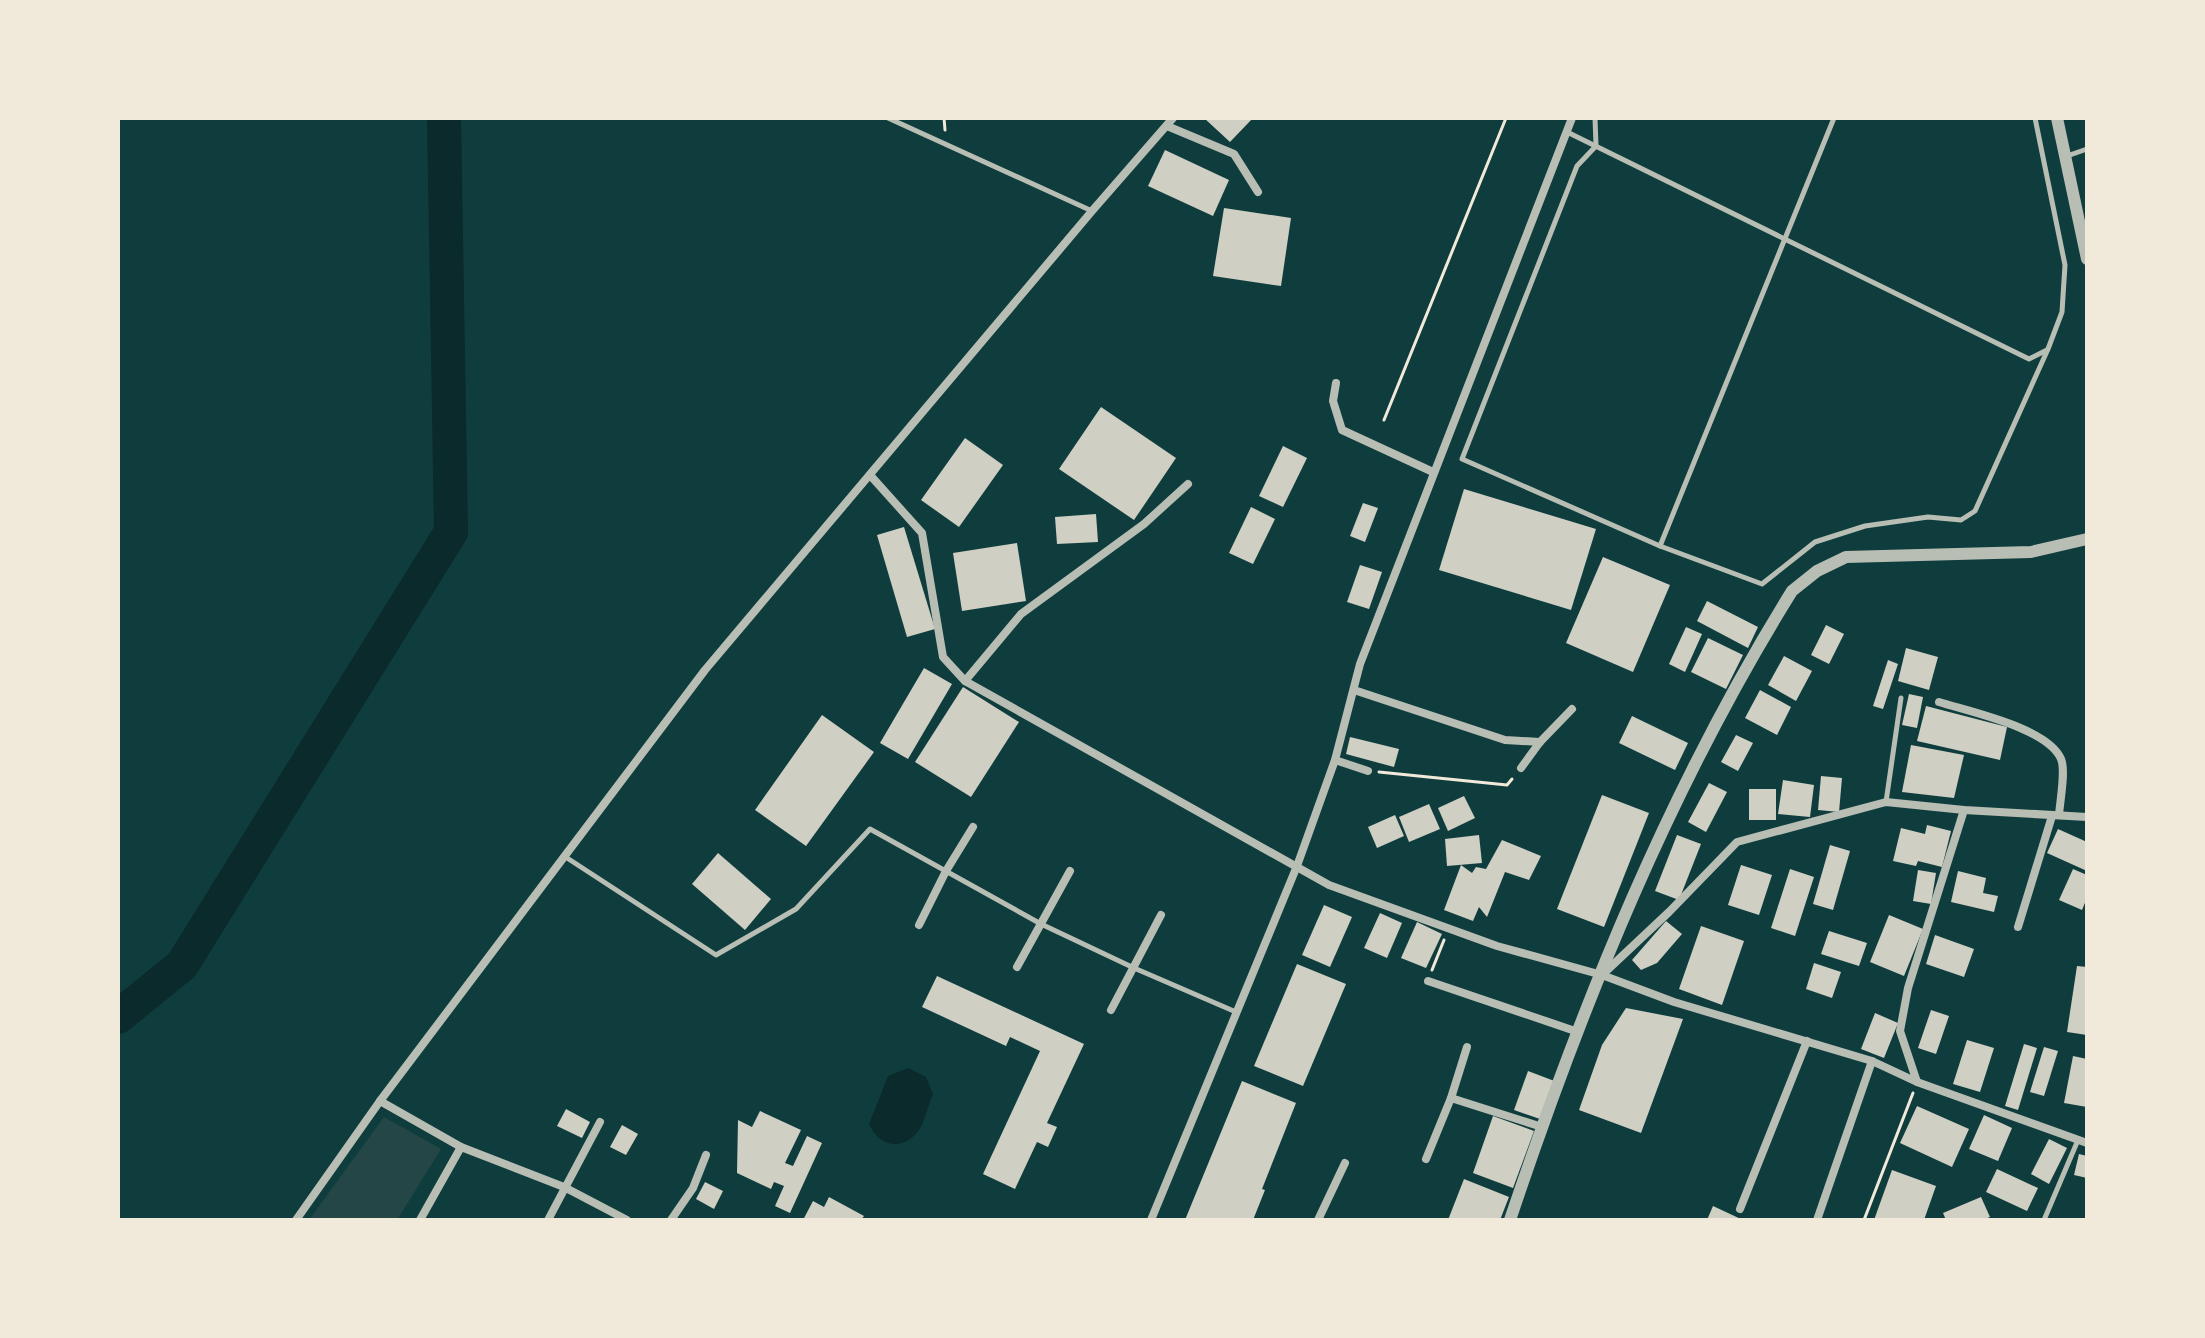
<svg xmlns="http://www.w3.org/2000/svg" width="2205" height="1338" viewBox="0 0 2205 1338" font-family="Poppins,sans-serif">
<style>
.green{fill:#244646}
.water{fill:#0a2a2b}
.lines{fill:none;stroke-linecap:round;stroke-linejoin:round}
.river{stroke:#0a2a2b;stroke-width:34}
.building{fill:#cfcfc3}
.path{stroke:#f1e9da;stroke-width:3}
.service{stroke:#b8beb3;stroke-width:5}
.minor{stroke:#b8beb3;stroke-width:8}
.tertiary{stroke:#b8beb3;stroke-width:12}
</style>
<rect width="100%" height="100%" fill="#0f3d3e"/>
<polygon class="green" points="384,1117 441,1149 397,1220 309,1220"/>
<path class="water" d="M908,1068L926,1077L933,1094C928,1105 925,1121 919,1130C903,1152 879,1147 869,1124L888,1076Z"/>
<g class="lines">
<polyline class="river" points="118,1017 182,965 451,532 444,118"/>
</g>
<g class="building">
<polygon points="1204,118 1253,118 1230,142"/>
<polygon points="1165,150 1229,180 1213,216 1148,186"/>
<polygon points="1224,208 1291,218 1281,286 1213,276"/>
<polygon points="1101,407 1176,458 1134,520 1059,469"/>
<polygon points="965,438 1003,465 959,527 921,500"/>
<polygon points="1283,446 1307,458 1283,507 1259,496"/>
<polygon points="1464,489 1596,529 1571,610 1439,570"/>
<polygon points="1363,503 1378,508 1365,542 1350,536"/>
<polygon points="1251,507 1275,519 1253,564 1229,553"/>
<polygon points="1096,514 1098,542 1057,544 1055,517"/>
<polygon points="904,527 935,629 907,637 877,535"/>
<polygon points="1017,543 1026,601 962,611 953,553"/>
<polygon points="1603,557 1670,585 1633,672 1566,643"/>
<polygon points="1360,565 1382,572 1369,609 1347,602"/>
<polygon points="1707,601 1758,627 1748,648 1697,621"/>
<polygon points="1826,625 1844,634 1829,664 1811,655"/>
<polygon points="1686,627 1702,634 1685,672 1669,664"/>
<polygon points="1708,638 1743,655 1726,689 1691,672"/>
<polygon points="1906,648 1938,657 1929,690 1898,681"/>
<polygon points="1784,656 1812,671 1796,701 1768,685"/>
<polygon points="1888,660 1898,664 1883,709 1873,706"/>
<polygon points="924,668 952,684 908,759 880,743"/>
<polygon points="963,687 1019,722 971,797 915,762"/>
<polygon points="1760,690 1791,707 1777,735 1745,718"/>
<polygon points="1909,694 1923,697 1917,728 1902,725"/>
<polygon points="1926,706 2007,727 2000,760 1917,741"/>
<polygon points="822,715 874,752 806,846 755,810"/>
<polygon points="1632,716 1688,743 1675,770 1619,743"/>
<polygon points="1736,735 1753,743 1738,771 1721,762"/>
<polygon points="1350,737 1399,749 1394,767 1346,754"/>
<polygon points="1911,745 1964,755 1954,798 1902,792"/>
<polygon points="1821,776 1842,778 1839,812 1818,810"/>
<polygon points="1783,780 1814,785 1810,817 1778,814"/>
<polygon points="1709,783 1727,792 1706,832 1688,822"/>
<rect x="1749" y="789" width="27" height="31"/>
<polygon points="1602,795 1649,813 1604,927 1557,909"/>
<polygon points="1464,796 1475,818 1448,831 1438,808"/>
<polygon points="1429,804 1440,829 1409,842 1399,817"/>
<polygon points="1395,815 1404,836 1377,848 1368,827"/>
<polygon points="1927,825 1951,831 1942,867 1918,861 1916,866 1893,861 1901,828 1925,834"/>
<polygon points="2058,829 2087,842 2087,871 2047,853"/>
<polygon points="1479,835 1482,863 1447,866 1445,839"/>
<polygon points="1677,835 1701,844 1679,900 1655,891"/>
<polygon points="1502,840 1541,856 1529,880 1505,872 1487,917 1479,907 1473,921 1444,910 1461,865 1472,873 1476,867 1486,869"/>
<polygon points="1830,845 1850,851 1833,910 1813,904"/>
<polygon points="718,853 771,899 745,930 692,884"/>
<polygon points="1741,865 1772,875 1759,915 1728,905"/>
<polygon points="1790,869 1814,877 1795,936 1771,928"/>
<polygon points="2073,869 2087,875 2087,898 2082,910 2059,900"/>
<polygon points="1918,870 1936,873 1931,904 1913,901"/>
<polygon points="1958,871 1986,878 1983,893 1998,896 1994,912 1951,902"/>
<polygon points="1324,905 1352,917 1330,967 1302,955"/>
<polygon points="1380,913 1402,923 1387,958 1364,948"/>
<polygon points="1889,915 1923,929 1904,976 1870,962"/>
<polygon points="1666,921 1682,934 1657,963 1641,970 1632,960"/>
<polygon points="1417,922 1442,934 1426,968 1401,958"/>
<polygon points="1701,926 1744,941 1722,1005 1679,989"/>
<polygon points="1829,931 1867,943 1859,966 1821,954"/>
<polygon points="1935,935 1974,949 1964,977 1926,964"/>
<polygon points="1814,963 1841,972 1832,998 1806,989"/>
<polygon points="1297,964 1346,984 1303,1086 1254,1066"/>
<polygon points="2077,966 2087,967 2087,1035 2067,1032"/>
<polygon points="937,976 1084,1044 1047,1123 1057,1127 1048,1147 1037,1142 1015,1189 983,1174 1040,1051 1010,1037 1006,1046 922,1007"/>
<polygon points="1626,1008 1683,1019 1641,1133 1579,1110 1602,1045"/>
<polygon points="1931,1010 1949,1016 1936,1054 1918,1048"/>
<polygon points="1875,1013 1898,1023 1884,1058 1861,1049"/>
<polygon points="1967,1040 1994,1048 1980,1092 1953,1084"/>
<polygon points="2024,1044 2037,1048 2018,1110 2005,1106"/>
<polygon points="2044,1047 2058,1051 2044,1096 2030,1092"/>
<polygon points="2073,1056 2087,1059 2087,1107 2064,1103"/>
<polygon points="1528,1071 1557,1082 1543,1120 1514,1110"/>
<polygon points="1242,1081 1296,1103 1262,1189 1265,1190 1253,1220 1185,1220"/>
<polygon points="1917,1106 1969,1129 1952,1167 1900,1143"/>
<polygon points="566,1109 590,1122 582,1138 557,1126"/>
<polygon points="760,1111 801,1130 785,1163 793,1166 807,1136 822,1143 790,1213 775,1206 784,1186 774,1182 771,1189 737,1173 738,1120 752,1127"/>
<polygon points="1984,1115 2012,1128 1998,1161 1969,1149"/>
<polygon points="1493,1116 1534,1131 1513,1188 1473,1173"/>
<polygon points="622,1125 638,1134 626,1155 610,1147"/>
<polygon points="2049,1139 2067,1148 2049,1184 2031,1174"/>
<polygon points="2079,1154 2087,1156 2087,1178 2074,1175"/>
<polygon points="1997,1169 2038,1188 2027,1211 1986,1192"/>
<polygon points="1892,1170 1936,1186 1924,1220 1874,1220"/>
<polygon points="1464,1179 1509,1197 1500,1220 1448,1220"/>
<polygon points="705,1182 723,1191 714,1209 696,1199"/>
<polygon points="829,1197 864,1216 861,1220 803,1220 813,1201 824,1207"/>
<polygon points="1981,1197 1990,1217 1982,1220 1946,1220 1943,1213"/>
<polygon points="1713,1206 1743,1220 1707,1220"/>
</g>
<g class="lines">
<g class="path">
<polyline points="944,118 945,130"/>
<polyline points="1384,420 1506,118"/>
<polyline points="1379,772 1507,785 1512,779"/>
<polyline points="1432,970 1444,940"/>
<polyline points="1864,1220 1913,1093"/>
</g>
<g class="service">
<polyline points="888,118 1092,211"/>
<polyline points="1595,118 1596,146 1577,166 1462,459 1660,546 1762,584 1815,542 1865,526 1928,517 1961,520 1975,511 2048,349 2062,312 2065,265 2035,118"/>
<polyline points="1567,132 2029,359 2047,350"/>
<polyline points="2067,156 2087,149"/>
<polyline points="1660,546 1834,118"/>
<polyline points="1886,802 1901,698"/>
<polyline points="564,856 716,955 796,909 870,829 1041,924 1134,968 1236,1012"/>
<polyline points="2044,1220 2078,1140"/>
</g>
<g class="minor">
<polyline points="1167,126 1234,154 1258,192"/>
<polyline points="1336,383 1333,401 1342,430 1433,472"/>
<polyline points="870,475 922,533 943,657 965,681 1329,885 1497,946 1602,975 1674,1002 1872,1061 1917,1082 2087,1143"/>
<polyline points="965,681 1021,614 1144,524 1188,484"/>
<polyline points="1354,690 1505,740 1540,742"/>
<path d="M1939,702C1970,712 2048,728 2061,759C2066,770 2060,801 2059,815"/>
<polyline points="1335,760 1368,771"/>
<polyline points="1521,768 1540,742 1572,709"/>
<polyline points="919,925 946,871 973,827"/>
<polyline points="2018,927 2052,816"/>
<polyline points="1017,967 1070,871"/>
<polyline points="1602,975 1669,912 1737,842 1886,802 1964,810 2087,817"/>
<polyline points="1428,981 1578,1032"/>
<polyline points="1111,1010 1161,915"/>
<polyline points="1917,1082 1900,1031 1908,988 1964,810"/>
<polyline points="1451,1098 1467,1047"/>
<polyline points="380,1101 461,1147 564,1187 627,1220"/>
<polyline points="1426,1159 1451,1098 1542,1127"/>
<polyline points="1740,1209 1807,1041"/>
<polyline points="296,1220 380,1101 705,670 1092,211 1173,118"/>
<polyline points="420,1220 461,1147"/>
<polyline points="548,1220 600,1122"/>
<polyline points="671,1220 693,1188 706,1155"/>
<polyline points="1151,1220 1297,866 1335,760 1360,664 1572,118"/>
<polyline points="1318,1220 1345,1163"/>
<polyline points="1817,1220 1872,1061"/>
</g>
<g class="tertiary">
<polyline points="2057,118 2087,259"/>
<path d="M1510,1220C1583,1002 1670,787 1792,591L1817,571L1846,557L2031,552L2087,539"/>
</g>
</g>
<rect width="2205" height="1338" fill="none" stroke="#f1e9da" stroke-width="240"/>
</svg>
